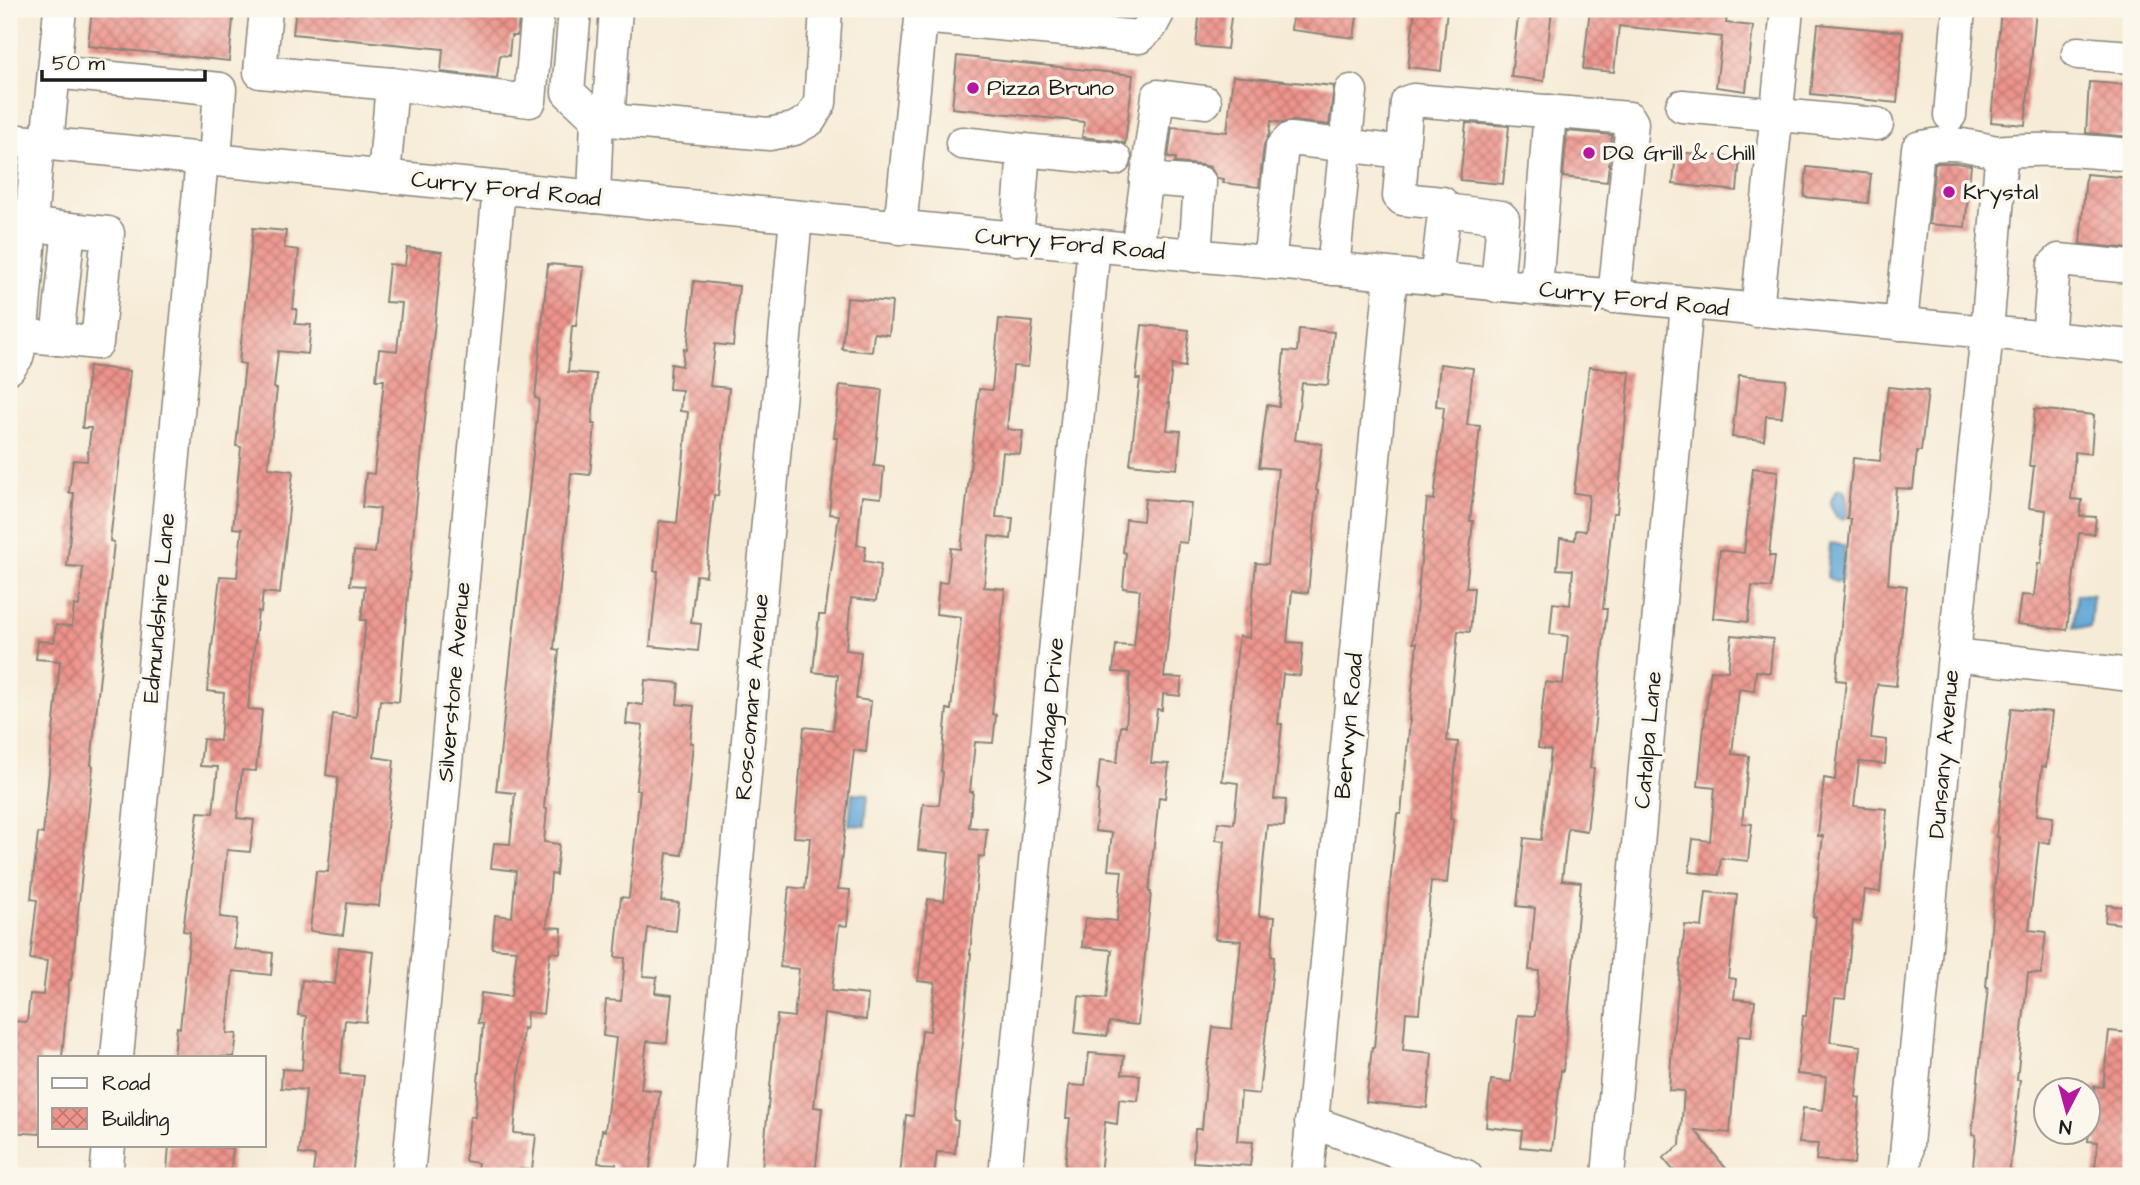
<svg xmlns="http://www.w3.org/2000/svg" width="2140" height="1185" viewBox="0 0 2140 1185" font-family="'Architects Daughter',sans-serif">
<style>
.water{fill:#60a5d5;stroke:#3e6078;stroke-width:2}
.building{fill:url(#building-cross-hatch)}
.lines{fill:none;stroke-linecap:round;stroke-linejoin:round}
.minor-casing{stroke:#898479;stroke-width:35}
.minor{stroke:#fff;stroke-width:32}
.poi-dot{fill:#b5179e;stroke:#fbf7ec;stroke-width:2.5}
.labels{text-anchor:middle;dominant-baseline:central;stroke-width:7;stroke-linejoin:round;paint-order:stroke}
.poi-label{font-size:23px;fill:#1c1c1c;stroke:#fbf7ec;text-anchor:start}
.street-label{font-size:23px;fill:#1c1c1c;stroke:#fbf7ec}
</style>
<defs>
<pattern id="building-cross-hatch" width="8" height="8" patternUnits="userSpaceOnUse" patternTransform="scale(1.75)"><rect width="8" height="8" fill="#ed948c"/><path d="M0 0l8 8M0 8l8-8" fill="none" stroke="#bf7872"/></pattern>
</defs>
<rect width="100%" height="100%" fill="#fbf7ec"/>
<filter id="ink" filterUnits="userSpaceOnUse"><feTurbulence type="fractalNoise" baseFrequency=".0143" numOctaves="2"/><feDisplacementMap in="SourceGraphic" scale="14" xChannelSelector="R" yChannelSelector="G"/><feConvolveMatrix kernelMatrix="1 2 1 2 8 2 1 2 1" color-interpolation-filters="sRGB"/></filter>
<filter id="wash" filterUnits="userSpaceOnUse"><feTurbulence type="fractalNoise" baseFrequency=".00686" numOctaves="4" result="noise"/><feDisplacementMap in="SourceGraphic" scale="28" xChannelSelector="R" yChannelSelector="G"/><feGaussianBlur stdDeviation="1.57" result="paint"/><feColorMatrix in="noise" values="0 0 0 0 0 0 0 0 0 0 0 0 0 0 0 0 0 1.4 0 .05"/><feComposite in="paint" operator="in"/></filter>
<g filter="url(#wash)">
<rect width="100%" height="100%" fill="#f6ebd6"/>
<g class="water">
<polygon points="1838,489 1844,490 1846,496 1848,516 1843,520 1837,518 1830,504 1833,496"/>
<polygon points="1837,543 1845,546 1842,580 1835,582 1827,577 1830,544"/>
<polygon points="2077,594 2093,595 2090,628 2074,627"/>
<polygon points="852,793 868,794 865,826 849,825"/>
</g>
<g id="blocks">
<g class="building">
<polygon points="92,9 234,9 229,61 88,46"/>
<polygon points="296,9 520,9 517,36 511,36 509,56 500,55 497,78 441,72 443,49 293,34"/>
<polygon points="1200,9 1232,9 1227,49 1196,46"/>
<polygon points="1293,9 1358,9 1354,38 1291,30"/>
<polygon points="1415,9 1447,9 1441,71 1408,67"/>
<polygon points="1519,9 1552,9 1544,81 1511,77"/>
<polygon points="1590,9 1728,9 1726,23 1753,26 1746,91 1716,87 1722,37 1619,26 1614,72 1583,69"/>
<polygon points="2001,9 2036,9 2025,125 1991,122"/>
<polygon points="1818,24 1903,32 1897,103 1811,94"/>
<polygon points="957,56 1133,75 1125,144 1117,141 1082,137 1084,122 952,108"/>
<polygon points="1233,76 1334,86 1329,125 1292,121 1282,123 1271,121 1269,134 1264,145 1259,187 1223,183 1224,179 1217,178 1210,167 1201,165 1175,163 1176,158 1168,158 1172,127 1227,132"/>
<polygon points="2089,82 2131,85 2131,137 2086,133"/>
<polygon points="1466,123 1509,126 1503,184 1460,180"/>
<polygon points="1567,131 1612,135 1607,182 1563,177"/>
<polygon points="1676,152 1740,158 1737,191 1673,184"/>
<polygon points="1935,163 1955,163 1971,165 1965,227 1929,224"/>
<polygon points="1807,167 1871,174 1868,203 1804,197"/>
<polygon points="2086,174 2131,178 2131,249 2080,244"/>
<polygon points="253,228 286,231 284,248 299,250 293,309 297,309 295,324 311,325 308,354 278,351 274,388 277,389 268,468 293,471 280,594 263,592 261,612 258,611 248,709 262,710 256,771 242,770 237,818 254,820 250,852 227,850 220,917 237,919 234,949 273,953 271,975 233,971 227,1033 237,1034 234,1057 174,1057 177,1027 180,1028 190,932 183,931 198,812 213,813 218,767 200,766 203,739 220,741 224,693 207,691 220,576 237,577 242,529 233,528 241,447 236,446 245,364 239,363"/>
<polygon points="407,248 442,252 411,557 399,702 380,700 374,757 394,760 379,906 347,903 343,935 310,931 316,871 328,872 338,777 326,775 333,714 356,717 366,620 361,620 365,586 350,585 354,551 375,553 380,509 362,507 366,473 374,474 384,380 376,380 379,349 397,351 402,303 385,302 389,264 405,266"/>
<polygon points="548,264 583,267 576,326 572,326 568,372 596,374 592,424 595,424 590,475 571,473 554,649 559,650 544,808 547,809 544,842 559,844 556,875 551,874 547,927 562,928 560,953 550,952 543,1014 527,1012 526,1029 523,1028 514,1133 536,1135 532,1170 518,1169 517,1176 476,1176 478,1163 465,1161 470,1116 475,1117 483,1024 478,1023 481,993 511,997 517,950 492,948 495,915 512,917 516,871 491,868 494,843 510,844 515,793 496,791 539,399 535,398"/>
<polygon points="694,281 739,286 733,346 715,344 710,386 729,388 718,496 714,495 706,576 696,575 691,623 701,624 698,651 650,646 658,571 654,571 659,521 677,523 688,412 680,411 682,390 669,389 671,364 682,366 684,349 687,350"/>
<polygon points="847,298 892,302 889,335 874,333 872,352 842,349"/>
<polygon points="999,319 1033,322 1028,367 1013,366 1007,429 1023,431 1020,454 1003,452 996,517 1013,518 1011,539 989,536 984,587 1005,589 992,714 996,715 993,743 975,742 970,792 973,792 969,827 987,829 984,857 979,856 970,954 971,954 954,1120 958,1121 955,1153 937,1152 934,1176 900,1176 906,1115 913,1116 922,1030 930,1031 935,983 918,981 928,899 944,901 949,853 918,850 923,804 939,805 943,772 941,771 947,709 951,710 961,617 936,614 939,582 947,583 951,548 961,549 979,389 992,390"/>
<polygon points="1142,325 1189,330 1185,367 1172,365 1168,403 1170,403 1167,430 1181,431 1177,469 1130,464 1140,379 1136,379"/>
<polygon points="1299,329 1334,332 1328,385 1302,383 1295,440 1322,444 1316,490 1318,491 1308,593 1292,591 1287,642 1303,643 1300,676 1283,674 1278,724 1282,724 1274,799 1286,800 1284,826 1267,825 1262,875 1259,916 1275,917 1271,956 1274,957 1259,1094 1241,1092 1237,1141 1253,1142 1250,1166 1193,1162 1195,1129 1202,1129 1208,1059 1209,1059 1213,1027 1232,1029 1241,941 1215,939 1225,841 1216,840 1218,822 1234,824 1238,783 1222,781 1239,636 1249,638 1256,563 1268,564 1278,469 1259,467 1267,405 1279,407 1284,351 1297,352"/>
<polygon points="1440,364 1473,368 1467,425 1480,426 1470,521 1473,521 1466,588 1474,588 1470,632 1458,631 1447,741 1458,742 1450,819 1453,819 1447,883 1431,881 1419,1013 1406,1012 1403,1050 1432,1053 1427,1108 1366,1102 1372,1047 1374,1047 1397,814 1401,814 1410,720 1409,720 1417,643 1413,643 1427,499 1434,500 1444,407 1436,406"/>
<polygon points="89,366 130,371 110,541 114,542 99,685 91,765 93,766 71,980 69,980 62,1057 40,1057 40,1134 9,1132 9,1021 27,1022 30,994 43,995 47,961 30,959 37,900 31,899 38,833 43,834 60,661 36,659 38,641 54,642 56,625 72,626 74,605 79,606 83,567 67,566 74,493 69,493 73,460 87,461 91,428 82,428"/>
<polygon points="1589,367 1630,372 1617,513 1613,513 1603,609 1607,609 1590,768 1594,768 1587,831 1568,828 1562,880 1581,882 1563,1071 1561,1070 1552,1150 1520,1147 1522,1131 1486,1127 1491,1080 1511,1082 1518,1015 1535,1016 1539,971 1529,970 1535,908 1517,906 1524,838 1541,840 1551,750 1538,748 1545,682 1563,684 1568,636 1550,634 1553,603 1570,605 1573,570 1557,569 1560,538 1575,540 1576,530 1586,531 1589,495 1574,493"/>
<polygon points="1739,375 1786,380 1782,417 1766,416 1764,440 1732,437"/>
<polygon points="840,385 882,390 874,466 884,467 881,498 862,496 857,545 866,546 864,561 881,564 876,601 851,598 846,650 861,652 856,699 871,701 866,752 854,750 838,889 850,890 847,926 839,925 832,991 868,995 866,1020 824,1014 814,1107 822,1108 815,1175 762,1169 777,1015 794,1017 799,969 780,967 789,887 805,889 810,838 794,837 804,727 833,730 838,675 813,672 819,615 825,615 839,515 829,514 837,438 834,438"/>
<polygon points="1888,387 1928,391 1921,451 1917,451 1913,489 1896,488 1888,584 1907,586 1904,609 1896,686 1877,684 1871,738 1887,740 1885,764 1859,762 1854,806 1887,809 1880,892 1865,890 1861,922 1853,921 1845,999 1835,998 1830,1042 1861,1046 1856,1097 1860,1098 1854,1164 1816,1160 1818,1144 1799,1143 1803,1108 1823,1110 1826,1077 1797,1074 1803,1016 1806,1016 1816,917 1813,917 1823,836 1818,836 1824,778 1835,780 1846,681 1836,680 1851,519 1847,519 1853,458 1880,461"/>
<polygon points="2035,409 2094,415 2091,454 2075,452 2071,499 2082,500 2080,516 2096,517 2094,534 2079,533 2067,630 2017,624 2021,595 2034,596 2038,563 2041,564 2046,510 2029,508 2034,466 2029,466"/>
<polygon points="1753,468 1778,471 1769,556 1775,556 1771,588 1752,586 1748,622 1713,618 1720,550 1744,553"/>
<polygon points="1145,499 1191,503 1187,543 1178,542 1164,677 1182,678 1180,696 1163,694 1162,710 1157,709 1151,763 1169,764 1165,798 1159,797 1149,892 1151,892 1138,1025 1109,1022 1107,1036 1075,1033 1079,996 1106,999 1112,950 1082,947 1085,918 1117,921 1122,871 1108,870 1112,833 1095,831 1099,791 1097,790 1100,760 1117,762 1121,726 1126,726 1130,673 1113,672 1116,645 1134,646 1140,590 1123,588 1126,553 1123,552 1126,519 1143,521"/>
<polygon points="1732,635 1773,639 1770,673 1756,671 1754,691 1739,689 1732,754 1749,756 1742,823 1752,824 1748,861 1721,858 1719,875 1689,872 1693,839 1710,841 1715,788 1698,786 1705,716 1711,670 1728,671"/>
<polygon points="645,680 679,683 677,704 694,706 690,743 693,743 682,855 667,853 661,901 679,903 676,931 648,928 643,976 657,977 655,993 672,995 667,1043 647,1041 641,1089 660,1091 649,1176 615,1176 616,1164 598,1163 602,1130 605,1131 616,1038 603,1036 606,1000 621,1001 625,958 615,957 621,897 629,898 640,790 636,790 643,726 626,724 628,703 643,705"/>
<polygon points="2011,708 2052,712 2046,767 2042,766 2037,815 2053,817 2050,843 2039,842 2029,930 2046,932 2041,974 2028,973 2017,1080 2020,1080 2009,1176 1972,1176 1976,1135 1972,1134 1988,987 1986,987 1999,837 1996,837"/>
<polygon points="1706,892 1737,895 1728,978 1736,979 1734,999 1755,1001 1751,1037 1738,1036 1730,1133 1695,1130 1732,1176 1678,1176 1663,1158 1680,1145 1684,1091 1669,1090 1672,1045 1685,925 1702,927"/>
<polygon points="2107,905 2131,908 2131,925 2105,922"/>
<polygon points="339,947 373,951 366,1022 345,1020 340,1074 364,1076 352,1176 313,1172 315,1156 299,1154 306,1090 281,1088 282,1069 302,1070 306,1016 298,1015 302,980 335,984"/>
<polygon points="2109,1031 2131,1033 2131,1176 2094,1176 2098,1142 2088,1141 2094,1086 2103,1087"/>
<polygon points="1089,1053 1124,1056 1122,1074 1140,1075 1138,1101 1119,1099 1117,1124 1105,1122 1100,1176 1064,1176 1070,1118 1066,1118 1069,1085 1085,1086"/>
<polygon points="169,1145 197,1145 233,1148 230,1176 167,1171"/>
</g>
</g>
</g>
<g filter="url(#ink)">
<use href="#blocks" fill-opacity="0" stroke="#898479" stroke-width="2"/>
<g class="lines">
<g class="minor-casing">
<g id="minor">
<polyline points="266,9 260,72 392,84 384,177"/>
<polyline points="575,9 568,92 597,119"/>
<polyline points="921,17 1139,37 1151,26 1160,9"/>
<polyline points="2078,53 2131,57"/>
<polyline points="54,72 220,89 215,160"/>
<polyline points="392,84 530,101 538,9"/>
<polyline points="1682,106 1877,124"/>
<polyline points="1950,115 1959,9"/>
<polyline points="608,120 616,9"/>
<polyline points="9,140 2131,346"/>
<polyline points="47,143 60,9"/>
<polyline points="962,143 1024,150"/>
<path d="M1996,152C2042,147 2086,151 2131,155"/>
<polyline points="1146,179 1200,183 1195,256"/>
<polyline points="594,197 597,119 769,134 794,129 810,120 820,103 826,9"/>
<polyline points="1445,210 1501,217 1503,219 1497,286"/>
<polyline points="900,228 922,9"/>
<polyline points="1017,239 1024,150 1115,159"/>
<polyline points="1137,250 1158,96 1205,102"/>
<polyline points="1269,263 1282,147 1290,139 1403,152"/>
<polyline points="1333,269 1351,91"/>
<polyline points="1436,280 1445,206 1442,203 1402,199 1399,196 1407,102 1413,100 1629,118 1632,123 1614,297"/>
<polyline points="1536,289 1550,111"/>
<polyline points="1757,311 1787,9"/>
<path d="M1901,324L1918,148C1946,140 1968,145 1996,152L2001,160L1987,332L1954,655L1904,1176"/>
<polyline points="21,335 97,343 108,233 31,225"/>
<polyline points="2048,338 2054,265 2059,260 2131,267"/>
<polyline points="57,339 69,229"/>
<polyline points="9,368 17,357 21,341 38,143"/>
<polyline points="1954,655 2131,675"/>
<polyline points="117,1057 202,159"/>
<polyline points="1311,1122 1466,1176"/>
<polyline points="106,1176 109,1145"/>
<polyline points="408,1176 499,188"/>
<polyline points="708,1176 796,217"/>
<polyline points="1005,1176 1094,245"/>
<polyline points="1307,1176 1391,276"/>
<polyline points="1608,1176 1687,304"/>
</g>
</g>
<use href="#minor" class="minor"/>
</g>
</g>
<g class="poi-dot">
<circle cx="973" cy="88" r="7"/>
<circle cx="1589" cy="153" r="7"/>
<circle cx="1949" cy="192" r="7"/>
</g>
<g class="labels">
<g class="poi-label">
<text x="987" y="88">Pizza Bruno</text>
<text x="1603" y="153">DQ Grill &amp; Chill</text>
<text x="1963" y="192">Krystal</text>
</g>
<g class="street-label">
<text transform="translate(506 189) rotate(6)">Curry Ford Road</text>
<text transform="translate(1070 244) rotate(5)">Curry Ford Road</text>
<text transform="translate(1634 299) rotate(6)">Curry Ford Road</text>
<text transform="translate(159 608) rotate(-85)">Edmundshire Lane</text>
<text transform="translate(454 682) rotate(-85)">Silverstone Avenue</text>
<text transform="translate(752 697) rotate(-85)">Roscomare Avenue</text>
<text transform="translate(1050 711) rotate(-85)">Vantage Drive</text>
<text transform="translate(1349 726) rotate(-85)">Berwyn Road</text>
<text transform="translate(1648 740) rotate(-85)">Catalpa Lane</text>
<text transform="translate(1944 754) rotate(-85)">Dunsany Avenue</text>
</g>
</g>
<rect width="2140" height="1185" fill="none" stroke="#fbf7ec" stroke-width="35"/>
<rect x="38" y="1056" width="228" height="91" fill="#fbf7ec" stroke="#a29f99" stroke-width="2"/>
<rect x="52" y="1078" width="35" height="10" fill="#ffffff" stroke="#a29f99" stroke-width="2"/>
<text x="102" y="1090" font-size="21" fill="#1c1c1c">Road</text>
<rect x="52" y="1108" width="35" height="21" fill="url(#building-cross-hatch)" stroke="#a29f99" stroke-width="2"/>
<text x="102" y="1126" font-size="21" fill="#1c1c1c">Building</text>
<g transform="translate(2067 1111) rotate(186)"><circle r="33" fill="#fbf7ec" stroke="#a29f99" stroke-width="2"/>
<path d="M0-5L12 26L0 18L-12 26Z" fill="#b5179e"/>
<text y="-10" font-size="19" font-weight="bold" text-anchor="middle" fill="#1c1c1c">N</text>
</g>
<path d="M42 70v10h163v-10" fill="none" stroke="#1c1c1c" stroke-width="3.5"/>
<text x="52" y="70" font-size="21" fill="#1c1c1c" stroke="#fbf7ec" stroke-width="5" paint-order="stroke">50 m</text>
</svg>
